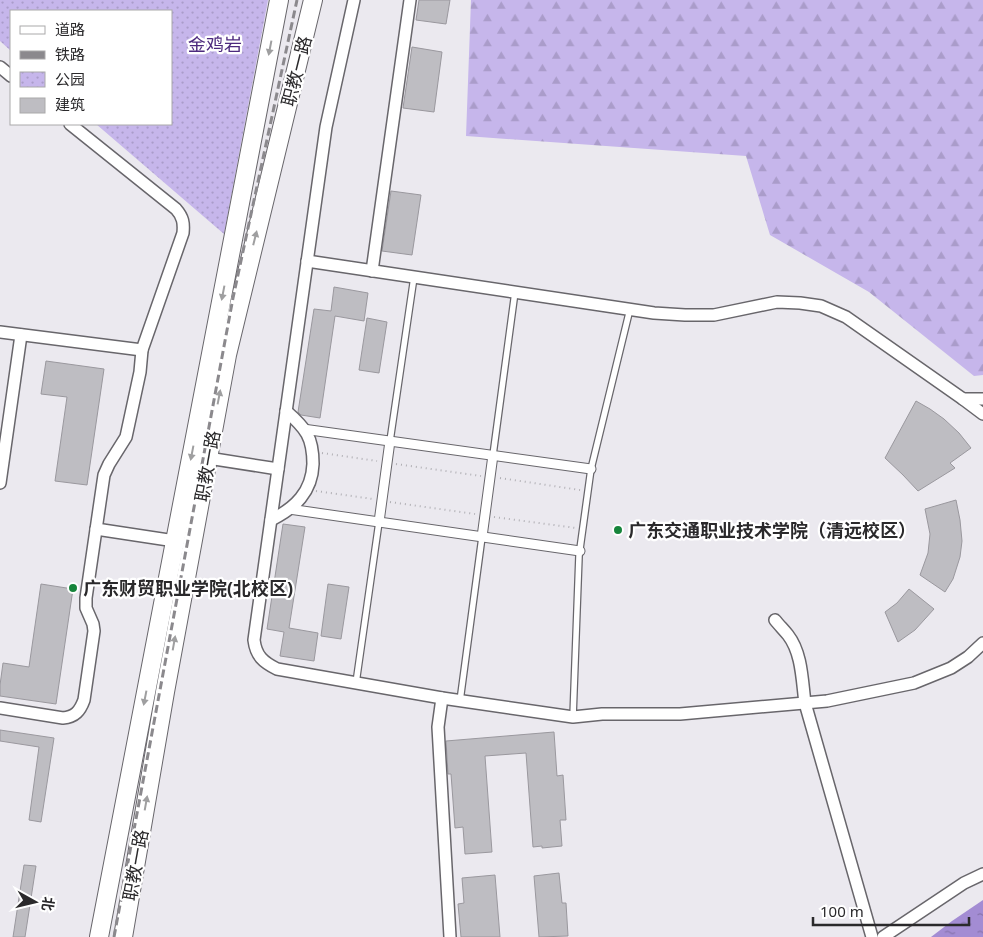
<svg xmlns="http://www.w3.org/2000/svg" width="983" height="937" viewBox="0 0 983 937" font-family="'Noto Sans','Noto Sans SC',sans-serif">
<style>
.forest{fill:url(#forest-firs)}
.park{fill:url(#park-dots)}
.water{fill:url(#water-ripples)}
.building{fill:#bebdc2;stroke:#9a989e}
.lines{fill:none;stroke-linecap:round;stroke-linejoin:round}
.service-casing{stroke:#68666b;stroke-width:8}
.pedestrian-casing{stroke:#68666b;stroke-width:11}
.minor-casing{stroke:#68666b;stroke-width:14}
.primary-casing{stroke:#68666b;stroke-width:20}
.path{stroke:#b0afb4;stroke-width:2;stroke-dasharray:1 4;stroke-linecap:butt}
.service{stroke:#fff;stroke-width:5.5}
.pedestrian{stroke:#fff;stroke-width:9}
.minor{stroke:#fff;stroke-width:11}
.primary{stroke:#fff;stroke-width:18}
.rail{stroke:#8b898d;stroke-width:3;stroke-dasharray:8 4;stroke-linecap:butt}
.oneway{fill:#9f9fa0}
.poi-dot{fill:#16843b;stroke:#fff;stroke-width:2}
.labels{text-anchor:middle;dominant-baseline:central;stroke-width:4.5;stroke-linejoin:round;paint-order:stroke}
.park-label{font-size:18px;fill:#4c297d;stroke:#fff}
.street-label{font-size:18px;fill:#2a292b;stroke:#fff}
.poi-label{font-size:18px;font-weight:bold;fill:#2a292b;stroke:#fff;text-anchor:start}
</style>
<defs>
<pattern id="forest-firs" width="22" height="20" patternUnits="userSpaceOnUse" patternTransform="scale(1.25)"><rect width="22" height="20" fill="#c6b6eb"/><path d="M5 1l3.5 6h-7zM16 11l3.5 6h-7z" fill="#aa9cca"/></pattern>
<pattern id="park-dots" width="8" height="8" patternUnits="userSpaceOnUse" patternTransform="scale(1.25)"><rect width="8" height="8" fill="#c6b6eb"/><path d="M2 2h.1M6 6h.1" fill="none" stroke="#aa9cca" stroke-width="1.8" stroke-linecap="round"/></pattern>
<pattern id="water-ripples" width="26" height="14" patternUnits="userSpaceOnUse" patternTransform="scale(1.25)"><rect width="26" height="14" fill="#a38cd3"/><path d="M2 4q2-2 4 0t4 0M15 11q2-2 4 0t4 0" fill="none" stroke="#8572ab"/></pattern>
</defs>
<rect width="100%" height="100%" fill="#ebe9ef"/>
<polygon class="forest" points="471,0 983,0 983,375 974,376 869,292 770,235 746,156 466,136"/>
<polygon class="park" points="0,0 268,0 224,234 96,124 171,124 171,11 11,11 11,51 0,41"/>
<polygon class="water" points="983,900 983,937 931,937 952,921"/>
<g class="building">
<polygon points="419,0 450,0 446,24 416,20"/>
<polygon points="412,47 442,52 434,112 403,108"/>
<polygon points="391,191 421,195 412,255 382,251"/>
<polygon points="334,287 368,293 364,321 335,316 320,418 301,415 298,412 314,309 331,311"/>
<polygon points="367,318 387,322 379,373 359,370"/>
<polygon points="46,361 104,369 87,485 55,481 67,397 41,394"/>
<polygon points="916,401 930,409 944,419 959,433 971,448 950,463 955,468 918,491 903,475 885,458"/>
<polygon points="956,500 960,520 962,541 960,557 953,579 945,592 920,575 928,553 930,534 925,509"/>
<polygon points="283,524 305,527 289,628 318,633 314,661 280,656 284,632 267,629"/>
<polygon points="41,584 73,589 56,704 0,696 0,685 3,663 29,667"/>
<polygon points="328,584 349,587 341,639 321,636"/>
<polygon points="909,589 934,609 915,630 898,642 885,612 897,603"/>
<polygon points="0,730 54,738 41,822 29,820 39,747 0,741"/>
<polygon points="554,732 557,776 563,775 566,820 560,820 562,846 542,848 542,846 533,847 526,753 485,756 492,852 465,854 463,827 455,828 451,774 448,774 446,741"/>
<polygon points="24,865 36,866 25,937 13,937"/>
<polygon points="559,873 562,903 566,903 568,936 539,937 534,876"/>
<polygon points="495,875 500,937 461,937 458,904 464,903 462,878"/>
</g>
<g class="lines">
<g class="service-casing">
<g id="service">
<polyline points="390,441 414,277"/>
<polyline points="493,455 515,292"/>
<polyline points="356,683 379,522"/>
<polyline points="460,701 482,537"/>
<polyline points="573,717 579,556 591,469 630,309"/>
</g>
</g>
<g class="pedestrian-casing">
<g id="pedestrian">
<polyline points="303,429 591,469"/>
<polyline points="289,509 580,551"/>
<polyline points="379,522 390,441"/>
<polyline points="482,537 493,455"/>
</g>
</g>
<g class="minor-casing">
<g id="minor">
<path d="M354,0L326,127L254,640C256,656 263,662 277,669L442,698L573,717L602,714H680L827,701L914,683L951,668L968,657L983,643"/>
<polyline points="0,67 11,76"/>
<polyline points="307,261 654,313 685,315 714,315 777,302 800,303 821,306 846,317 963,399 983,414"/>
<polyline points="372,271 410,0"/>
<polyline points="0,332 142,350"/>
<polyline points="963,399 983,399"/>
<polyline points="208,458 278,469"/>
<polyline points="0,483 21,335"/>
<path d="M271,520C295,508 312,492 313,464C313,454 312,443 307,434C302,425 294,418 286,411"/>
<polyline points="96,529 175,541"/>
<path d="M775,620C779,625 784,630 788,635C802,653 802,680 805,703L872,937"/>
<polyline points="442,698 438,727 450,937"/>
<path d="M0,708L63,718C75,717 80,711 84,700L94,631L93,624L86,608V598L104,475L109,464L126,437L140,372L142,350L183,233C184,223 183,217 176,209L70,124"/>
<polyline points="883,937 964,883 983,874"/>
</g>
</g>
<g class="primary-casing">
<g id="primary">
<polyline points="99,937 279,0"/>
<polyline points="123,937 165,692 227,355 313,0"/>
</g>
</g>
<g class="path">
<polyline points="322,453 377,461"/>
<polyline points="396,464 481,476"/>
<polyline points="500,478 580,490"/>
<polyline points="316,491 373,499"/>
<polyline points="390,502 475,514"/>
<polyline points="494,517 576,528"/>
</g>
<use href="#service" class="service"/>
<use href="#pedestrian" class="pedestrian"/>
<use href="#minor" class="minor"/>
<use href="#primary" class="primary"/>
<polyline class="rail" points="114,937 233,298 297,0"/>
</g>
<defs><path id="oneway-solid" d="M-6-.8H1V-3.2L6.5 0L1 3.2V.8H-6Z" transform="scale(1.25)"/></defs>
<g class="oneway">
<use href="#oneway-solid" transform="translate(270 48) rotate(101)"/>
<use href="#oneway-solid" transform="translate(255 238) rotate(-76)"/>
<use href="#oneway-solid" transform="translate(223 293) rotate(101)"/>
<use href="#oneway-solid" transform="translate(219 397) rotate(-79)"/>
<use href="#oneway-solid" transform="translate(192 453) rotate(101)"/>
<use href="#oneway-solid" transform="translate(174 643) rotate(-80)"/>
<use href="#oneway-solid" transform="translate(145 698) rotate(101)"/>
<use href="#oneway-solid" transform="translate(146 803) rotate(-80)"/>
</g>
<g class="poi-dot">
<circle cx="618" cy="530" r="5"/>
<circle cx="73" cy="588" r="5"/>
</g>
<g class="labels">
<g class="park-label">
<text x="215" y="44">金鸡岩</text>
</g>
<g class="street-label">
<text transform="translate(296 71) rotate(-76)">职教一路</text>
<text transform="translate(207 466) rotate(-80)">职教一路</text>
<text transform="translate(135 865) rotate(-80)">职教一路</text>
</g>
<g class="poi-label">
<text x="628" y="530">广东交通职业技术学院（清远校区）</text>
<text x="83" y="588">广东财贸职业学院(北校区)</text>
</g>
</g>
<rect x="10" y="10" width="162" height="115" fill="#ffffff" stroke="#aaa9aa"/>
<rect x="20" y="26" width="25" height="8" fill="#ffffff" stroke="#aaa9aa"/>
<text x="55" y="35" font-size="15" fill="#2a292b">道路</text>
<rect x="20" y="51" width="25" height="8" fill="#8b898d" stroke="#aaa9aa"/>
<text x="55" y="60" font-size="15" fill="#2a292b">铁路</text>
<rect x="20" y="72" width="25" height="15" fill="url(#park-dots)" stroke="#aaa9aa"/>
<text x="55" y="85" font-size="15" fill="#2a292b">公园</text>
<rect x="20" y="98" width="25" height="15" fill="#bebdc2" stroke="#aaa9aa"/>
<text x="55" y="110" font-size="15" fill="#2a292b">建筑</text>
<g transform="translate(35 902) rotate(98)" stroke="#ffffff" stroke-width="4" paint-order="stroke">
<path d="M0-4L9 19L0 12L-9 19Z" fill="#2a292b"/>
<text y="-8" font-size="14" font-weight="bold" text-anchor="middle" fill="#2a292b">北</text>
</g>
<path d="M813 917v8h156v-8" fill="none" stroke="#2a292b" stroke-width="2.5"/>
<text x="820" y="917" font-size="15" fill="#2a292b" stroke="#ffffff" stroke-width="4" paint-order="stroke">100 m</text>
</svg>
